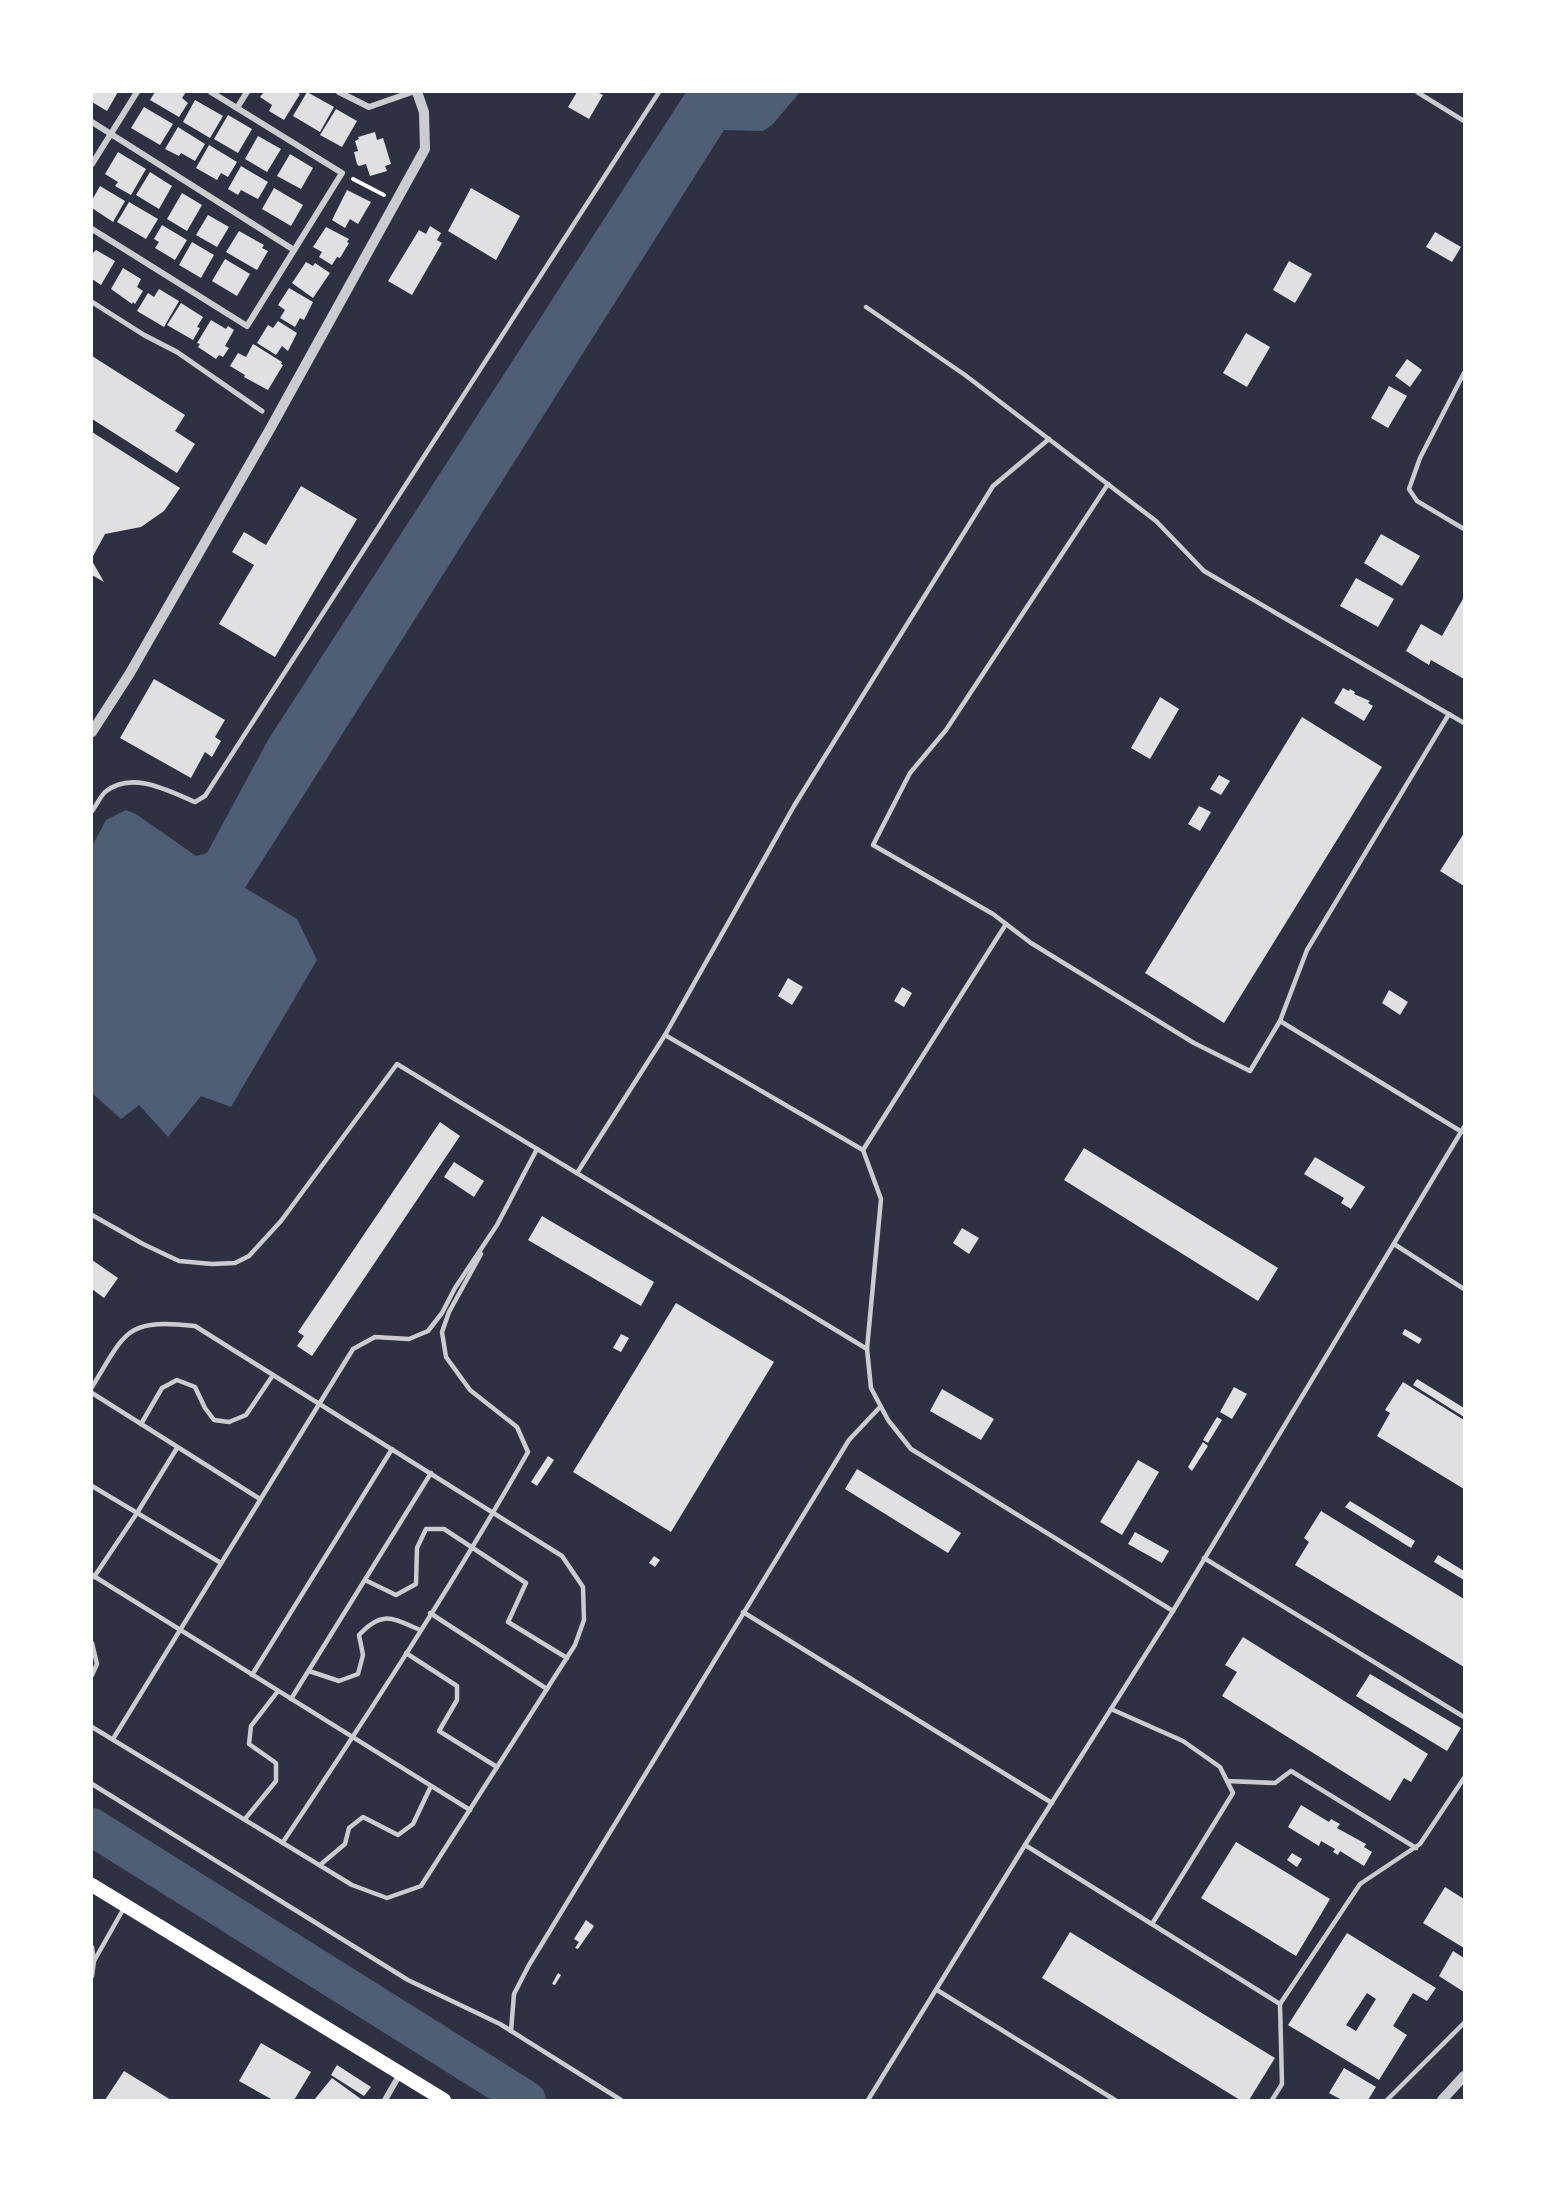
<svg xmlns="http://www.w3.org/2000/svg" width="1556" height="2192" viewBox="0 0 1556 2192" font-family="'Crimson Pro',serif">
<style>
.water{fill:#4f5d75}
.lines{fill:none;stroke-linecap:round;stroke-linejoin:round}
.river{stroke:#4f5d75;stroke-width:38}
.building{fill:#e0e0e3;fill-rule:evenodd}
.path{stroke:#fff;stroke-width:4}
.service{stroke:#caccd0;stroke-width:4.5}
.pedestrian{stroke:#caccd0;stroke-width:5}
.minor{stroke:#caccd0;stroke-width:6}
.tertiary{stroke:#caccd0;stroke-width:10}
.primary{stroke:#fff;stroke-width:14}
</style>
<rect width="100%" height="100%" fill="#2d3142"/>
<polygon class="water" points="686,92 800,92 773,124 763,131 724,130 245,888 297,919 317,960 231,1107 201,1096 168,1137 139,1105 121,1119 92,1093 92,846 106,820 126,810 136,814 196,856 207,853 268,740"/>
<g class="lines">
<polyline class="river" points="92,1827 527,2100"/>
</g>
<g class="building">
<polygon points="92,92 118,92 107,111 92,102"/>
<polygon points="155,92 186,92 182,98 188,103 179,117 150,100"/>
<polygon points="264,92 296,92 300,94 284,120 269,111 272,105 260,97"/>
<polygon points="307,92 334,107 320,132 293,116"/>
<polygon points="577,92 597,92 603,95 589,119 568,107"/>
<polygon points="195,100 223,116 210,138 183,122"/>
<polygon points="144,107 173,124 160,145 131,128"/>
<polygon points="336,109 357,121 342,147 320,135"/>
<polygon points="228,115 252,129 238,153 214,139"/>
<polygon points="178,127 205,144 195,161 181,153 179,156 165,149"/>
<polygon points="375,132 377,140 383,138 391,164 385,166 387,171 370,176 366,164 359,166 357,164 354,152 358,151 355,141 359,139 358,137"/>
<polygon points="258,136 281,149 267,172 245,159"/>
<polygon points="209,145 237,162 228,177 221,173 217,180 196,168"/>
<polygon points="118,152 146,169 131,195 115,186 118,182 105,174"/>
<polygon points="290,154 313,168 301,189 277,176"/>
<polygon points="241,166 268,182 258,199 241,190 238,195 228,189"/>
<polygon points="150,172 172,186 159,209 136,195"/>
<polygon points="100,186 125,201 113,222 92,208 92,200"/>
<polygon points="274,188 303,205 291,226 262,209"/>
<polygon points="471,188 520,216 496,260 448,231"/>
<polygon points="347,190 371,202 358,224 350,219 345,228 332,220"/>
<polygon points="182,193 202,205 187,231 167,219"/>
<polygon points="129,202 158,219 146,239 117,222"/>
<polygon points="208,215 229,227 217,247 196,235"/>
<polygon points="162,225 187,240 175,260 155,248 159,242 154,239"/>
<polygon points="430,226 441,233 437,240 442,243 412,295 388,281 419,230 426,234"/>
<polygon points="326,227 349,239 347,242 349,243 340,258 337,257 332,265 319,257 322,252 313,247"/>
<polygon points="239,231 264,245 262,248 268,251 257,270 226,252"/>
<polygon points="1435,232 1461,247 1452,262 1426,247"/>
<polygon points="192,242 214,255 201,278 179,265"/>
<polygon points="96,250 115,261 101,285 92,279 92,254"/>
<polygon points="225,259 250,274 237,296 212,281"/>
<polygon points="1289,261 1312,274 1295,303 1273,290"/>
<polygon points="306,262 313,266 315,263 330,273 313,298 292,283"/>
<polygon points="123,268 141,279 137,287 143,291 135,304 133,302 132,304 111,289"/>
<polygon points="289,288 313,302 304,320 300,318 295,327 280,318 285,310 278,305"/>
<polygon points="159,289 179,301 164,327 137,311 148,293 154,297"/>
<polygon points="181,303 203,317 197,327 200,328 193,340 167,325"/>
<polygon points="211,320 226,329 228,326 234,330 225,346 229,348 223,357 219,355 216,359 198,347 200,344 197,343"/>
<polygon points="278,321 297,333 288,351 282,346 276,355 257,343 268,325 273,328"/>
<polygon points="1246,333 1270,347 1247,387 1223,373"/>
<polygon points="253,344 282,362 281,364 283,365 268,390 244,377 245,375 230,366 238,353 246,357"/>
<polygon points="92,356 185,415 175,431 195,444 177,473 92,419"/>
<polygon points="1407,359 1422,370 1410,387 1395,376"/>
<polygon points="1389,386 1407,396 1388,428 1371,418"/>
<polygon points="92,432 180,488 164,511 141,527 105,534 92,558"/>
<polygon points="301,486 357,519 275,657 219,624 254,565 232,552 244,532 266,545"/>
<polygon points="1381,534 1420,556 1402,586 1364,563"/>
<polygon points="92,561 104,582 92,575"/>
<polygon points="1356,578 1394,599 1378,627 1340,606"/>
<polygon points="1464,597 1464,679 1431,660 1429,665 1406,651 1421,624 1442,636"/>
<polygon points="154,679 225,720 215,737 221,741 212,757 205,752 191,778 120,738"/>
<polygon points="1343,688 1349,691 1350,689 1355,692 1354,694 1370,701 1368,703 1373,706 1364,721 1334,703"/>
<polygon points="1160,697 1179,709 1150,759 1131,748"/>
<polygon points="1302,717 1382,767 1224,1023 1145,973"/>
<polygon points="1219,775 1230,781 1221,795 1210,789"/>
<polygon points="1199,806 1211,812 1200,831 1188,824"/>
<polygon points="1464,833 1464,886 1440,871"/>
<polygon points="788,978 803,987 792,1005 778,996"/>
<polygon points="902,987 912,993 904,1007 894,1001"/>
<polygon points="1389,990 1408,1002 1400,1015 1382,1003"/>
<polygon points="440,1122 460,1136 312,1356 297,1346 304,1336 298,1332"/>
<polygon points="1084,1148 1278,1268 1258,1301 1064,1180"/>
<polygon points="1315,1157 1365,1187 1351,1209 1341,1203 1344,1198 1304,1174"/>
<polygon points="454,1162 484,1181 474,1197 444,1177"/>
<polygon points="542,1216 654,1282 641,1306 528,1240"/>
<polygon points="962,1228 979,1238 969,1254 953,1243"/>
<polygon points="92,1260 118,1278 104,1298 92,1289"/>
<polygon points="676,1303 774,1362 671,1532 573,1472"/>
<polygon points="1405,1329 1422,1339 1419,1344 1402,1334"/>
<polygon points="621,1334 629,1338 621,1352 613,1348"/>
<polygon points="1417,1379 1464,1408 1464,1417 1413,1385"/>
<polygon points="1403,1382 1464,1420 1464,1489 1377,1436 1390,1413 1385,1410"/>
<polygon points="1234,1387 1247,1394 1232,1419 1220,1412"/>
<polygon points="942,1389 994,1419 981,1440 930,1411"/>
<polygon points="1217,1417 1222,1420 1208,1443 1203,1440"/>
<polygon points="1203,1442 1208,1446 1192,1471 1188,1467"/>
<polygon points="548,1456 554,1460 537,1486 531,1482"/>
<polygon points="1138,1460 1159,1472 1122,1535 1100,1522"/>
<polygon points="857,1469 961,1533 948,1553 845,1489"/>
<polygon points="1350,1501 1415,1541 1411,1548 1345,1507"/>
<polygon points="1321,1511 1464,1599 1464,1667 1295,1565 1309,1542 1304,1538"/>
<polygon points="1135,1532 1169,1551 1162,1563 1128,1544"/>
<polygon points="1438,1555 1464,1571 1464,1580 1434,1562"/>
<polygon points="654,1556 660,1560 655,1567 649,1563"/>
<polygon points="1243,1637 1428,1754 1411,1782 1404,1778 1390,1801 1222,1696 1237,1672 1225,1665"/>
<polygon points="1370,1674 1461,1728 1447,1751 1356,1696"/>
<polygon points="1301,1805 1329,1822 1331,1819 1340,1824 1337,1828 1366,1844 1364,1847 1372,1852 1364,1866 1340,1851 1338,1855 1333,1852 1335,1849 1321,1841 1319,1846 1288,1827"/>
<polygon points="1236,1842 1330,1899 1296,1956 1201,1898"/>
<polygon points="1292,1853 1302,1859 1297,1867 1287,1860"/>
<polygon points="1445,1887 1464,1899 1464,1948 1423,1923"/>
<polygon points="586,1920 594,1926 578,1949 575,1948 579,1942 574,1939"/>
<polygon points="1070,1932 1275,2058 1249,2100 1240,2100 1042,1978"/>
<path d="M1347,1933L1436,1988L1427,2001L1413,1993L1393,2026L1407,2035L1379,2080L1288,2025ZM1367,1993L1376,1999L1356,2031L1346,2025Z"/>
<polygon points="1453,1951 1464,1958 1464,1992 1439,1976"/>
<polygon points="558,1973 561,1975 555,1985 552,1984"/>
<polygon points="261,2043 311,2072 294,2100 273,2100 239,2081"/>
<polygon points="337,2065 371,2087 364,2096 331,2075"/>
<polygon points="1344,2068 1376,2087 1368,2100 1342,2100 1329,2093"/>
<polygon points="124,2071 171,2100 105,2100"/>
<polygon points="332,2078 361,2099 360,2100 314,2100"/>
</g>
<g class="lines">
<polyline class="path" points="353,179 384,195"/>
<g class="service">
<polyline points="1417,92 1464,121"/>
<polyline points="866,307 965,375 1156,521 1204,571 1464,723"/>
<polyline points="1464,373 1420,458 1409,489 1417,501 1464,529"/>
<polyline points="1108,484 946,730 910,773 873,845 993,914 1031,943 1194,1043 1250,1071 1280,1021 1307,950 1449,714"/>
<path d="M92,811C96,806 100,797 105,792C132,770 169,791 195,802L205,796L659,92"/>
<polyline points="1280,1021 1462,1132"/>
<polyline points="665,1035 863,1150 881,1199 867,1349 871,1388 888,1420 911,1449 1173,1611"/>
<polyline points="863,1150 1006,924"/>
<polyline points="577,1173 665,1035 794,806 993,486 1049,439"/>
<polyline points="92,1215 143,1244 179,1261 212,1264 235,1263 249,1256 281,1221 397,1064 867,1349"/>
<polyline points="1394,1244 1464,1289"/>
<path d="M92,1387C126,1332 125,1318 195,1326L562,1556L583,1587L584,1620L575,1645L421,1886L387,1898L352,1885L92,1727"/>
<polyline points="92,1393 260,1499"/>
<polyline points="141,1424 162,1388 177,1380 195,1387 205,1408 214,1420 229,1422 246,1415 273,1375"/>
<polyline points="92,1486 221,1563"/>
<polyline points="1204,1558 1464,1717"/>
<polyline points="92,1575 470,1810"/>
<polyline points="94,1577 137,1513 177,1448"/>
<polyline points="365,1580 396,1595 416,1584 417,1548 426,1529 444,1529 526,1583 508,1622 567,1658"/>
<polyline points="743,1612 1052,1803"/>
<polyline points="430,1613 547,1689"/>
<polyline points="92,1643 97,1664 92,1675"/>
<polyline points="406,1653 457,1686 457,1700 439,1731 497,1767"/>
<path d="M309,1671L339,1681L358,1674L363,1655L359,1635C382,1610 392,1618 420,1630"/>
<polyline points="252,1675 392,1449"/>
<polyline points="291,1699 431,1473"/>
<polyline points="1111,1709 1183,1741 1220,1767 1233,1793 1152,1924"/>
<polyline points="113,1739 353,1349 375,1337 409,1339 428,1331 442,1313 455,1288 497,1225 537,1149"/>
<polyline points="1227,1781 1275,1783 1291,1771 1416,1848"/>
<polyline points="92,1784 408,1980 500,2024 621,2100"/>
<polyline points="245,1819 276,1781 276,1763 249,1744 251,1726 278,1691"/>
<path d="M283,1842C368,1715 452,1586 528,1452L517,1427L470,1390L446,1357L442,1332L449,1312L481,1254"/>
<polyline points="1025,1845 1280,2004"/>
<polyline points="320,1865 345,1844 349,1828 363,1817 398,1835 413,1824 431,1786"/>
<polyline points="92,1947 94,1961 92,1976"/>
<polyline points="94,1961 124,1908"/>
<polyline points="937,1990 1115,2100"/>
<polyline points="511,2031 514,1994 529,1965 849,1440 880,1407"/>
<polyline points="868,2100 1025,1845 1173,1611 1464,1127"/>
<polyline points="1272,2100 1282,2084 1280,2004 1360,1884 1420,1844 1464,1778"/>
<polyline points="1387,2100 1464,2023"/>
</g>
<polyline class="pedestrian" points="92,302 144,335 177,352 262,411"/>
<g class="minor">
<polyline points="339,92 369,107 412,92"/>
<polyline points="237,108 247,92"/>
<polyline points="92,122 294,250"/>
<polyline points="92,164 137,92"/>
<polyline points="92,229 247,326 342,173 211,92"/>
<polyline points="385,2100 400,2074"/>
</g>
<g class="tertiary">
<polyline points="92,732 130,673 270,429 425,149 424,112 417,92"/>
<polyline points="1442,2100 1464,2076"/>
</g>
<polyline class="primary" points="92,1885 444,2100"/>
</g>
<rect width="1556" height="2192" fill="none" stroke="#ffffff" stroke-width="186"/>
</svg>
